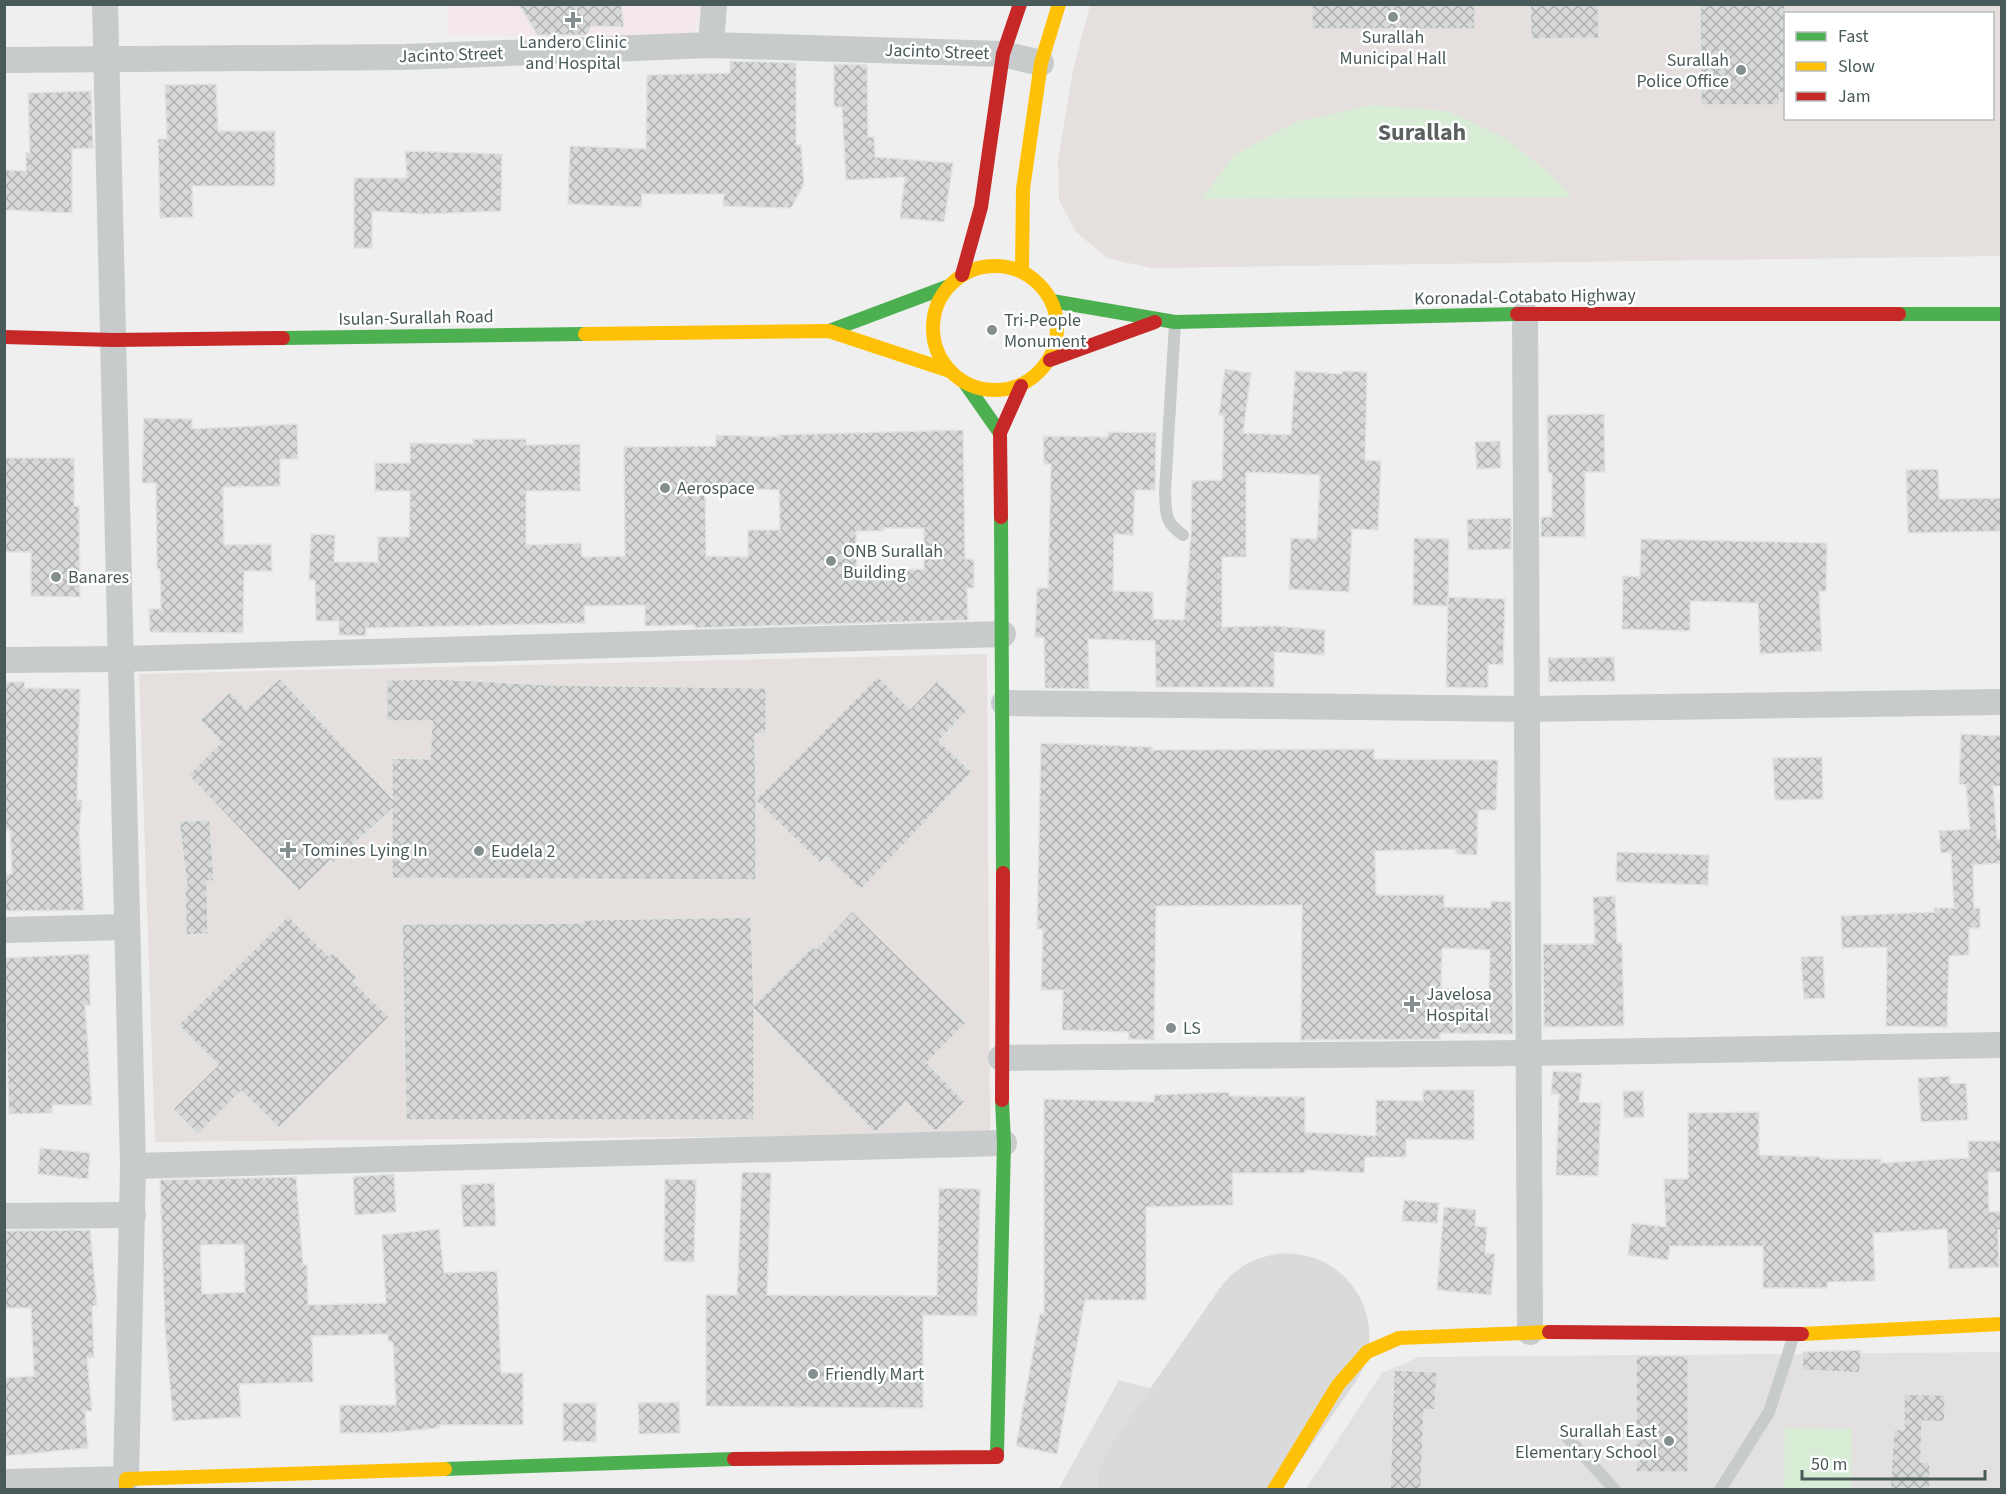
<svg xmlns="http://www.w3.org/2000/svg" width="2006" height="1494" viewBox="0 0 2006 1494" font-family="'Source Sans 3',sans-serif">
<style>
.commercial{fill:#e5dfde;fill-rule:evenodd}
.education{fill:#e2e0e1}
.medical{fill:#f4e7ed}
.airport{fill:#dddfdf}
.green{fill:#d9ecd6}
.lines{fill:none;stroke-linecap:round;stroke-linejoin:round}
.runway{stroke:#dadada;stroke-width:165}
.building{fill:url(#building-cross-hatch);stroke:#e1e2e2;stroke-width:1.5;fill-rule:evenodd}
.lane{stroke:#c7cbcb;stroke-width:12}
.street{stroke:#c7cbcb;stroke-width:26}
.fast{stroke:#4caf50;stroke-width:14}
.slow{stroke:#ffc107;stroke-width:14}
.jam{stroke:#c62828;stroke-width:14}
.poi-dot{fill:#838e8e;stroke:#fff;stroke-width:2}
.labels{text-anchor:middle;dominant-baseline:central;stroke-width:5;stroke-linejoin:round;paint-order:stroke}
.poi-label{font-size:18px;fill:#485a59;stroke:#fff;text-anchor:start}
.street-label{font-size:18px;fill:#485a59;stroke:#fff}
.district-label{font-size:24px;font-weight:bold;fill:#5c6262;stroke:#fff}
</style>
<defs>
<pattern id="building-cross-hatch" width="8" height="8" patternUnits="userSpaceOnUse" patternTransform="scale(1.5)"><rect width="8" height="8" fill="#d7d8d8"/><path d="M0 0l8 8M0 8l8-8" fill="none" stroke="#b0b2b2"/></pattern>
</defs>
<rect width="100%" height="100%" fill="#f0efef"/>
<g class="commercial">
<path d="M1090,5H2001V256L1151,268L1107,258L1076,232L1059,200L1058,161L1073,70ZM1786,14H1992V118H1786Z"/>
<polygon points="987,654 990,1134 155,1142 139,674"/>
</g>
<polygon class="education" points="2001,1352 2001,1489 1305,1490 1382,1373 1419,1357"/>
<polygon class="medical" points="447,5 703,5 693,36 448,36"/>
<polygon class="airport" points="1230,1309 1365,1324 1264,1489 1058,1490 1119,1380 1162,1391 1194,1330 1216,1330"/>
<g class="green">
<polygon points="1372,105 1447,111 1500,135 1540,165 1572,197 1202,199 1233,156 1295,122"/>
<polygon points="1785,1428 1852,1429 1851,1489 1784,1489"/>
</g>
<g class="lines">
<polyline class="runway" points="1180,1490 1287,1336"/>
</g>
<g class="building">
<polygon points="518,4 621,4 624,27 591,26 587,35 538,35"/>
<rect x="1312" y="4" width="163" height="25"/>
<polygon points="1530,4 1598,4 1599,38 1531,39"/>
<polygon points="1700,4 1785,4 1785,93 1779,93 1780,105 1701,105"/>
<polygon points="730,61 796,63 796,145 801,145 804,184 791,208 723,206 724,194 642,194 641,207 568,204 570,146 646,149 647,75 730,73"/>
<polygon points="834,64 867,65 868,137 874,137 875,157 953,163 944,222 900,218 905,177 846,180 842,107 834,107"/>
<polygon points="216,84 218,131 275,131 275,186 192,186 193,217 160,218 158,139 167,139 165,85"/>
<polygon points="91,91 93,148 72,149 72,213 4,210 4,170 26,171 26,153 30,153 28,93"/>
<polygon points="405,151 502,154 501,211 424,214 372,211 372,248 354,248 354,178 407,178"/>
<polygon points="1225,369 1251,373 1243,433 1291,435 1295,371 1342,374 1342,371 1367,372 1365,460 1381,461 1378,530 1352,529 1349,592 1289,589 1291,538 1317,539 1320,475 1246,472 1246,557 1222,557 1222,627 1276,626 1325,630 1324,655 1274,652 1274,687 1156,687 1155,641 1088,639 1089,689 1045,688 1044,637 1035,637 1037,588 1048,588 1051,464 1044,464 1043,436 1108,437 1108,432 1156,433 1155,490 1135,490 1133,535 1114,534 1113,591 1153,592 1153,619 1184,620 1191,535 1192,481 1222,480 1224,416 1219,415"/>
<polygon points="1604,414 1605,472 1585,472 1585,537 1541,537 1541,517 1552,517 1552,473 1548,473 1547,415"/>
<polygon points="144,418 192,419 192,429 297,424 298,459 280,459 280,486 223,487 224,545 271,544 272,571 244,571 243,633 150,632 149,609 161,609 160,569 157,569 156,483 142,483"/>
<path d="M963,430L965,559H974V588H967L968,620L695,628V625L645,626V605L584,606L585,623L366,628V636L339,635V621H316L315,580H309L311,534L335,535L334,562H378V537H409L410,491H375V463H410V443L473,444V439H526V445L580,444V491H526V545L581,543L582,557L625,556L624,447L716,446V435L779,437L778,435ZM705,487L779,490L780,530H748V557L706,556ZM883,528H924V569L857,571L856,531H884Z"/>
<polygon points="1500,441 1501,468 1477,469 1475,442"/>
<polygon points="4,458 74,458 74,506 79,506 80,597 31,596 31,552 4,552"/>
<polygon points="1938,469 1939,499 2001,498 2001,531 1908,533 1906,470"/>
<polygon points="1511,518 1511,549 1468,550 1467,519"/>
<polygon points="1414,538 1449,539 1448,606 1413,605"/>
<polygon points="1641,539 1827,543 1826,591 1819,591 1822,651 1760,654 1758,603 1690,601 1690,631 1622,629 1623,576 1640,577"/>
<polygon points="1448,597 1505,599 1503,665 1488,664 1488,688 1446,687"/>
<polygon points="1614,657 1615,681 1549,682 1548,658"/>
<polygon points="878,676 910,709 937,681 967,711 939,741 972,772 861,890 826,857 820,863 756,801 756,880 392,878 392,809 334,863 331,860 299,891 188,775 221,742 200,720 230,692 246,709 280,678 392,798 392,758 430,759 432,721 387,721 387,680 434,679 552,685 766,688 766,734 755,734 756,799"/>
<polygon points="4,682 24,682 25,688 80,689 77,800 82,800 79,832 84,910 4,911 4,874 12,874 10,830 4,830"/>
<polygon points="1961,734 2001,736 2001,786 1993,786 1997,839 2001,839 2001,863 1973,865 1974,908 1980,908 1980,928 1969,928 1969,955 1949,956 1947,1027 1886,1026 1887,947 1842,948 1841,916 1935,912 1934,908 1954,908 1951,852 1941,853 1939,831 1970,829 1966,785 1959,784"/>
<path d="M1041,743L1152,747V750L1374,749V759L1498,760L1496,810H1478L1477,855L1456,854V849L1375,851L1376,895H1444V907L1491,908V901L1511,902L1513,1034L1440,1033V1039L1301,1040L1302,905L1156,906L1154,1040L1129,1039V1032L1062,1030L1063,990H1041L1043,929H1037ZM1444,948L1490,950L1489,989L1441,988L1442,949Z"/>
<polygon points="1822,757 1823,799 1775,800 1773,758"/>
<polygon points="210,820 214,881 207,881 208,934 186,935 185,886 187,886 179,821"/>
<polygon points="1617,852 1709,855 1708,885 1616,882"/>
<polygon points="1615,896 1617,943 1622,943 1624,1026 1544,1027 1543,944 1595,944 1593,897"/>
<polygon points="852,911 966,1023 927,1063 965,1102 937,1130 933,1130 906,1102 877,1131 873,1131 754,1009 754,1120 406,1120 402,924 584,923 584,920 751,917 754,1005 813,946 816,949"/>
<polygon points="288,916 329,956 333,952 357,977 353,981 389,1017 279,1128 241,1091 198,1134 173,1109 218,1065 178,1025"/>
<polygon points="89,954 90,1005 85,1005 92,1105 52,1105 52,1113 9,1114 4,958"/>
<polygon points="1823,956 1825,998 1804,999 1801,957"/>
<polygon points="1553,1071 1582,1073 1579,1102 1601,1103 1598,1176 1556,1175 1559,1094 1551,1094"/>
<polygon points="1950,1076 1950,1084 1966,1083 1968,1120 1921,1122 1918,1078"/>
<polygon points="1423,1090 1474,1090 1474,1140 1406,1139 1406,1157 1365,1157 1364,1173 1305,1170 1305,1173 1232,1173 1233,1205 1146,1207 1146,1300 1085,1300 1057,1454 1016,1446 1040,1313 1044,1314 1044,1099 1154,1102 1154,1095 1229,1092 1229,1096 1305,1097 1305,1132 1376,1136 1376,1100 1423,1101"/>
<polygon points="1623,1091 1643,1091 1644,1117 1624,1118"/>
<polygon points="1759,1112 1759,1155 1820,1157 1820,1159 1881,1159 1881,1163 1947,1159 1969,1158 1968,1141 2001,1141 2001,1172 1988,1172 1989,1212 2001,1211 2001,1230 1998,1230 1999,1267 1949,1269 1947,1229 1873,1233 1875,1281 1827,1282 1827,1288 1763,1288 1763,1246 1670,1246 1668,1260 1628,1255 1632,1223 1666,1227 1664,1179 1688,1179 1688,1113"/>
<polygon points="40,1148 90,1153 88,1179 38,1174"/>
<polygon points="742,1172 771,1173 767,1295 937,1296 939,1188 980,1189 977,1316 923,1315 923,1408 706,1406 706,1295 737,1295"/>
<polygon points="394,1174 396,1212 355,1215 353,1177"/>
<path d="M296,1177L303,1265H307L308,1305L386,1303L382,1235L439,1229L444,1273L497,1271L501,1373H523V1425H439V1428L382,1433H340V1405H396L393,1342L388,1341V1334L312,1336L313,1382L239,1384L241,1417L173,1421L165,1326L160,1180ZM244,1244L245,1292L202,1294L200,1245Z"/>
<polygon points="665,1179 696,1180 694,1262 664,1261"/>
<polygon points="494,1183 496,1226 463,1227 461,1185"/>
<polygon points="1404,1200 1439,1203 1437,1223 1402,1221"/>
<polygon points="1444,1207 1476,1210 1475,1226 1487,1227 1485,1253 1495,1254 1491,1295 1437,1290"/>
<polygon points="90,1230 97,1305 92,1306 94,1357 87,1358 92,1411 85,1411 88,1448 4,1456 4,1378 34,1376 31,1308 4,1308 4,1231"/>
<polygon points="1861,1350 1860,1373 1802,1370 1803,1352"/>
<rect x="1636" y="1356" width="52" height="116"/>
<polygon points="1394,1370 1437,1372 1435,1410 1424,1409 1421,1490 1390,1490"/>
<polygon points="1904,1394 1945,1395 1945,1422 1922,1421 1921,1462 1930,1462 1930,1490 1890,1490 1894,1429 1904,1430"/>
<polygon points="679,1402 680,1433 639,1434 638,1403"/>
<polygon points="563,1403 596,1403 596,1442 563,1441"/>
</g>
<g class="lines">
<g class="lane">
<path d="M1175,323L1165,491C1166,513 1164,522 1183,535"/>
<polyline points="1567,1437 1615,1490"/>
<polyline points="1720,1490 1769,1412 1794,1335"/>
</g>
<g class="street">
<polyline points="711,45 714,4"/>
<polyline points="4,60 405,57 711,45 1003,54 1041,63"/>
<polyline points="1525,314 1530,1332"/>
<polyline points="4,660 120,659 1003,634"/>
<polyline points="1004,703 1525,709 2002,702"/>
<polyline points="4,930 127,927"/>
<polyline points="1001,1058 1529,1053 2002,1045"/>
<polyline points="133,1166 1004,1143"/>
<polyline points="4,1216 133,1215"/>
<polyline points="4,1482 126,1479 133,1166 105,4"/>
</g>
<g class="fast">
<polyline points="1052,301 1175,322 1517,314"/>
<polyline points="1899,314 2002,314"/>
<polyline points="829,331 949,286"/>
<polyline points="283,338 585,334"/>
<polyline points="965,383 1000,433"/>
<polyline points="1001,517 1003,873"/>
<polyline points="997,1454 1004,1143 1002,1100"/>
<polyline points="445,1469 734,1459"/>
</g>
<g class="slow">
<circle cx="995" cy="328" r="62"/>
<polyline points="1022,271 1023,189 1041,63 1059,4"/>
<polyline points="585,334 829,331 950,371"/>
<polyline points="1802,1334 2002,1324"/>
<polyline points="126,1490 126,1479 445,1469"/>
<polyline points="1274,1490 1338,1385 1367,1352 1399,1338 1549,1332"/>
</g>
<g class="jam">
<polyline points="962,275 981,207 1003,54 1020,4"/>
<polyline points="1517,314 1899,314"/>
<polyline points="4,337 113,340 283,338"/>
<polyline points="1050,360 1155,322"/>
<polyline points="1001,517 1000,433 1021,386"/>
<polyline points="1002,1100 1003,873"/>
<polyline points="1549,1332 1802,1334"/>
<polyline points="734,1459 997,1457 997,1454"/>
</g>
</g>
<g class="poi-dot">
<circle cx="1393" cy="17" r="6"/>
<path d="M570 11h6v6h6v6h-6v6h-6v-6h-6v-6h6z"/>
<circle cx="1741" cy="70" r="6"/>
<circle cx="992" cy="330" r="6"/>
<circle cx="665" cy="488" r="6"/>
<circle cx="831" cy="561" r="6"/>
<circle cx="56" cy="577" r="6"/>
<path d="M285 841h6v6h6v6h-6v6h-6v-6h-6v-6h6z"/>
<circle cx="479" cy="851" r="6"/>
<path d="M1409 995h6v6h6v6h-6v6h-6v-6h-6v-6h6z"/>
<circle cx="1171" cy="1028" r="6"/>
<circle cx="813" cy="1374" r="6"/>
<circle cx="1669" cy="1441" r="6"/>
</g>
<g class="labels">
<g class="poi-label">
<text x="1393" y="37" text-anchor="middle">Surallah<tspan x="1393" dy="21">Municipal Hall</tspan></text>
<text x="573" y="42" text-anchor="middle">Landero Clinic<tspan x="573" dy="21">and Hospital</tspan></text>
<text x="1729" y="60" text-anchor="end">Surallah<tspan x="1729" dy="21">Police Office</tspan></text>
<text x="1004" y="320">Tri-People<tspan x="1004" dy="21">Monument</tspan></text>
<text x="677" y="488">Aerospace</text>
<text x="843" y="551">ONB Surallah<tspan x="843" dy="21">Building</tspan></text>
<text x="68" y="577">Banares</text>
<text x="302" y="850">Tomines Lying In</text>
<text x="491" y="851">Eudela 2</text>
<text x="1426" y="994">Javelosa<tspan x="1426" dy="21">Hospital</tspan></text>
<text x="1183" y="1028">LS</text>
<text x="825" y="1374">Friendly Mart</text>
<text x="1657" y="1431" text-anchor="end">Surallah East<tspan x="1657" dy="21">Elementary School</tspan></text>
</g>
<g class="street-label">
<text transform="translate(937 52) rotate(2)">Jacinto Street</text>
<text transform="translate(451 55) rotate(-2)">Jacinto Street</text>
<text transform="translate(1525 297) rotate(-1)">Koronadal-Cotabato Highway</text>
<text transform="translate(416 318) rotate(-1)">Isulan-Surallah Road</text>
</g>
<g class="district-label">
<text x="1422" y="132">Surallah</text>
</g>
</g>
<rect width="2006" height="1494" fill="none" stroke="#485a59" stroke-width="12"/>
<rect x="1784" y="12" width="210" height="108" fill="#ffffff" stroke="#b6bdbd" stroke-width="1.5"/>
<rect x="1796" y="32" width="30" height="9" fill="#4caf50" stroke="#b6bdbd" stroke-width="1.5"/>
<text x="1838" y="42" font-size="18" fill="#485a59">Fast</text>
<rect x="1796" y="62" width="30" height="9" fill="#ffc107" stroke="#b6bdbd" stroke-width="1.5"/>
<text x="1838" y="72" font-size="18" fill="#485a59">Slow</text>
<rect x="1796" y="92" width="30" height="9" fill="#c62828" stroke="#b6bdbd" stroke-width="1.5"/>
<text x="1838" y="102" font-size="18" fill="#485a59">Jam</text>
<path d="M1802 1470v9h183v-9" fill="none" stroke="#485a59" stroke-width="3"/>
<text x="1811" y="1470" font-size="18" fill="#485a59" stroke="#ffffff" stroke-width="4.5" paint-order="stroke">50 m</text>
</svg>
